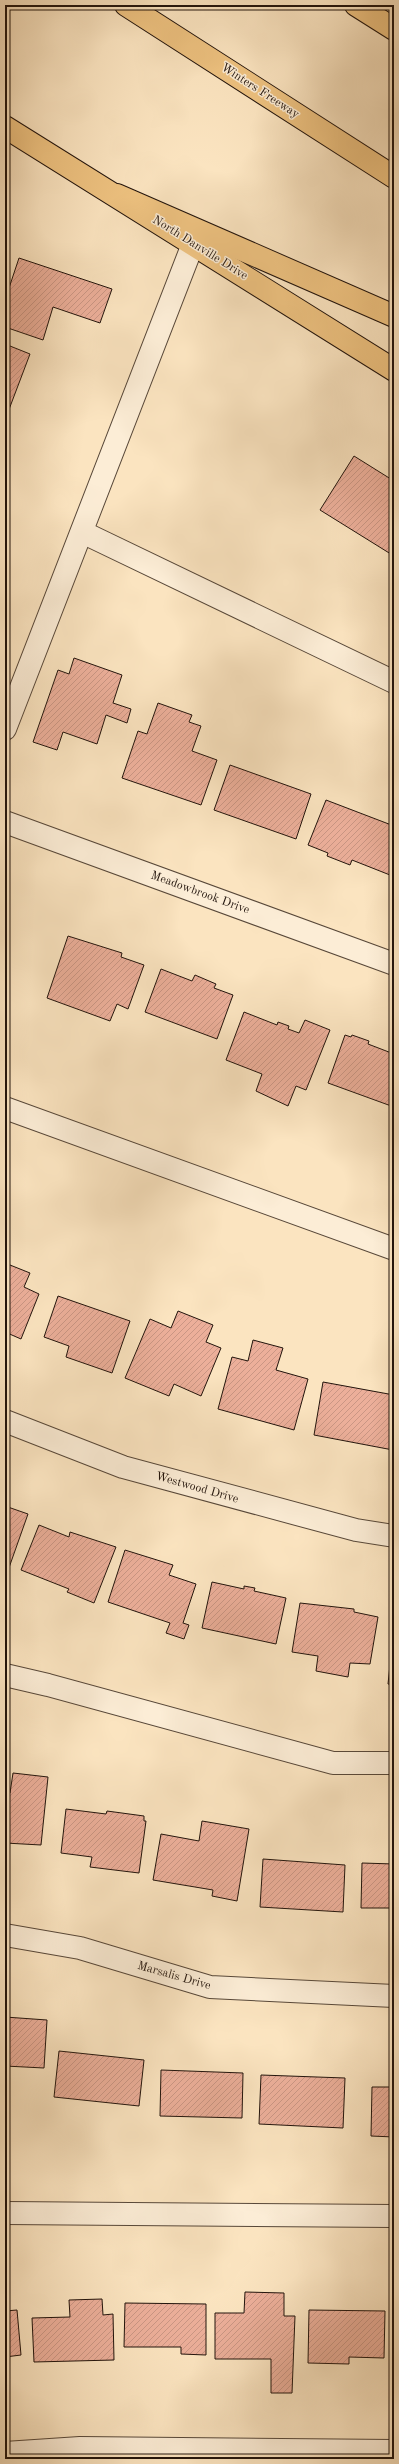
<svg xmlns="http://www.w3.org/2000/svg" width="399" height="2464" viewBox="0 0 399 2464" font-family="'Old Standard TT',serif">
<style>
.building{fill:url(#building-hatch);stroke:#22140c}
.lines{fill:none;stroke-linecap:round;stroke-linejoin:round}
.minor-casing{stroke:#584839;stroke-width:24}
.major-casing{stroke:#22140c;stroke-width:24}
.highway-casing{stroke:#22140c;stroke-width:24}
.minor{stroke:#fcedd6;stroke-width:22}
.major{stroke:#eec280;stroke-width:22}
.highway{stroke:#eec280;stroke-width:22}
.labels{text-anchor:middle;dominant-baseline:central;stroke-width:3;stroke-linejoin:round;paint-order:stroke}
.street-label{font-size:12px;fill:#22140c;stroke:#fcedd6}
</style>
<defs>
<pattern id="building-hatch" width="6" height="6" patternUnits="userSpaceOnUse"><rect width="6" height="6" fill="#ecaf9a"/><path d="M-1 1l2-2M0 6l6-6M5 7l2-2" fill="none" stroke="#ca9684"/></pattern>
</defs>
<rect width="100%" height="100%" fill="#fbe4c0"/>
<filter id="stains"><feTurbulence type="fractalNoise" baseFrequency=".005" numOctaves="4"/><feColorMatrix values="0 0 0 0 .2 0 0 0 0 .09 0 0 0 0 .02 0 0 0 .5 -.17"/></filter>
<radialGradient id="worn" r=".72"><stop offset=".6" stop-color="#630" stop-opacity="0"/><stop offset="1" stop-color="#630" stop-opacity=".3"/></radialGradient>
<g class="building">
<polygon points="19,258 112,289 100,323 53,307 43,340 5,327 5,300"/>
<polygon points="5,344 30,354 5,420"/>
<polygon points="354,456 394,481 394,556 320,510"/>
<polygon points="74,658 122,675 113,703 131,709 127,723 106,715 97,744 63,732 57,750 33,742 58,670 69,674"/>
<polygon points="158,703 192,715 189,722 201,726 192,751 217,760 201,805 122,778 138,731 147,734"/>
<polygon points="230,765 311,794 296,839 214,810"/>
<polygon points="326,800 394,826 394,865 390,875 352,860 350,865 327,856 328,853 308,845"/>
<polygon points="68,936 122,953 121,957 144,965 128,1009 117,1004 110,1021 47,998"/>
<polygon points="161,969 192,981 195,975 216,984 214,988 233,995 217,1039 145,1012"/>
<polygon points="244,1012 277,1025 278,1022 289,1026 288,1029 299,1033 305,1020 330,1030 306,1090 296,1086 288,1106 256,1091 262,1074 226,1060"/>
<polygon points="345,1035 351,1037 352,1035 369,1041 368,1044 394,1054 394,1107 328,1083"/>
<polygon points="5,1263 30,1273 24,1287 39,1294 21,1339 5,1332"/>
<polygon points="58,1296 130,1321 112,1373 66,1357 69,1346 44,1337"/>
<polygon points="178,1311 213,1325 206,1342 221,1348 201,1396 174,1384 169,1396 125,1378 150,1319 171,1328"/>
<polygon points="253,1340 283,1348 276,1370 308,1379 294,1430 218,1409 232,1357 248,1361"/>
<polygon points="323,1382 394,1395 393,1450 314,1435"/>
<polygon points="5,1506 28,1514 5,1579"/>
<polygon points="39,1525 69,1537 70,1532 116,1547 94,1603 67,1592 69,1589 21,1570"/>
<polygon points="125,1550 173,1565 169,1575 196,1584 183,1623 189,1625 184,1639 166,1633 170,1623 108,1602"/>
<polygon points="212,1582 244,1589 244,1586 255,1588 254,1591 286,1598 276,1644 202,1628"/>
<polygon points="300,1603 354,1609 354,1612 378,1617 370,1664 350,1663 348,1677 316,1671 318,1656 292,1652"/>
<polygon points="394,1626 394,1685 388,1684"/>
<polygon points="13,1773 48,1777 41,1845 5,1843 5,1793 10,1793"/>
<polygon points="66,1809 106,1814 107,1811 144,1816 144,1821 146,1821 139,1873 90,1867 92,1857 61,1853"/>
<polygon points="202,1821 249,1829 237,1901 212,1896 213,1890 153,1880 161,1834 199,1841"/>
<polygon points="263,1859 345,1865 343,1912 260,1907"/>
<polygon points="362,1863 394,1864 394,1908 361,1908"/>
<polygon points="5,2017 47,2020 44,2068 5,2066"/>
<polygon points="59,2051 144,2060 139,2106 54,2097"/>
<polygon points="161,2070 243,2073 242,2118 160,2116"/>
<polygon points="261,2075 345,2078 343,2128 259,2124"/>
<polygon points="372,2087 394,2087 394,2137 371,2136"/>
<polygon points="245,2292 284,2293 284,2316 295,2316 292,2393 271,2393 271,2359 215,2359 215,2313 244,2313"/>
<polygon points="102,2299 103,2315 113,2314 114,2360 34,2362 32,2318 70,2317 69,2300"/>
<polygon points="125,2303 206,2304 206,2355 181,2354 181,2347 124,2347"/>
<polygon points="17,2310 21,2355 5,2357 5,2311"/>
<polygon points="309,2310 385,2311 384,2358 349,2357 349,2364 308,2363"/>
</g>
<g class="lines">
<g class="minor-casing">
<g id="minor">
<polyline points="82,532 394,682"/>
<polyline points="5,729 193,244"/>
<polyline points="5,822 394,964"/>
<polyline points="5,1108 394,1249"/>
<polyline points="5,1421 123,1467 356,1530 394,1536"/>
<polyline points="5,1675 48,1685 333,1763 394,1763"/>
<polyline points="5,1935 80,1948 210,1987 394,1996"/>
<polyline points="5,2213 394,2216"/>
<polyline points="5,2453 80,2448 394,2451"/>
</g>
</g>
<g class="major-casing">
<polyline id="major" points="5,127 394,370"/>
</g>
<g class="highway-casing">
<g id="highway">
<polyline points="126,5 394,177"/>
<polyline points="356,5 394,29"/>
<polyline points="117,195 394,316"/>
</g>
</g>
<use href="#minor" class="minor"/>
<use href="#major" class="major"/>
<use href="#highway" class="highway"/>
</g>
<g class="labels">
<g class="street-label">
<text transform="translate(260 91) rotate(33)">Winters Freeway</text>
<text transform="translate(200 248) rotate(32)">North Danville Drive</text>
<text transform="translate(200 893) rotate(20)">Meadowbrook Drive</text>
<text transform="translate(197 1488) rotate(16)">Westwood Drive</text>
<text transform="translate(174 1976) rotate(16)">Marsalis Drive</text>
</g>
</g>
<rect width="399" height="2464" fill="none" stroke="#fbe4c0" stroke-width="20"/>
<rect x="6" y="6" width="387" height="2452" fill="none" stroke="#22140c" stroke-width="2"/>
<rect x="10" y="10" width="379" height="2444" fill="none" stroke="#22140c"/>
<rect width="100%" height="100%" filter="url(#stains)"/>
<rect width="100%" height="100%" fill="url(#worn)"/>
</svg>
